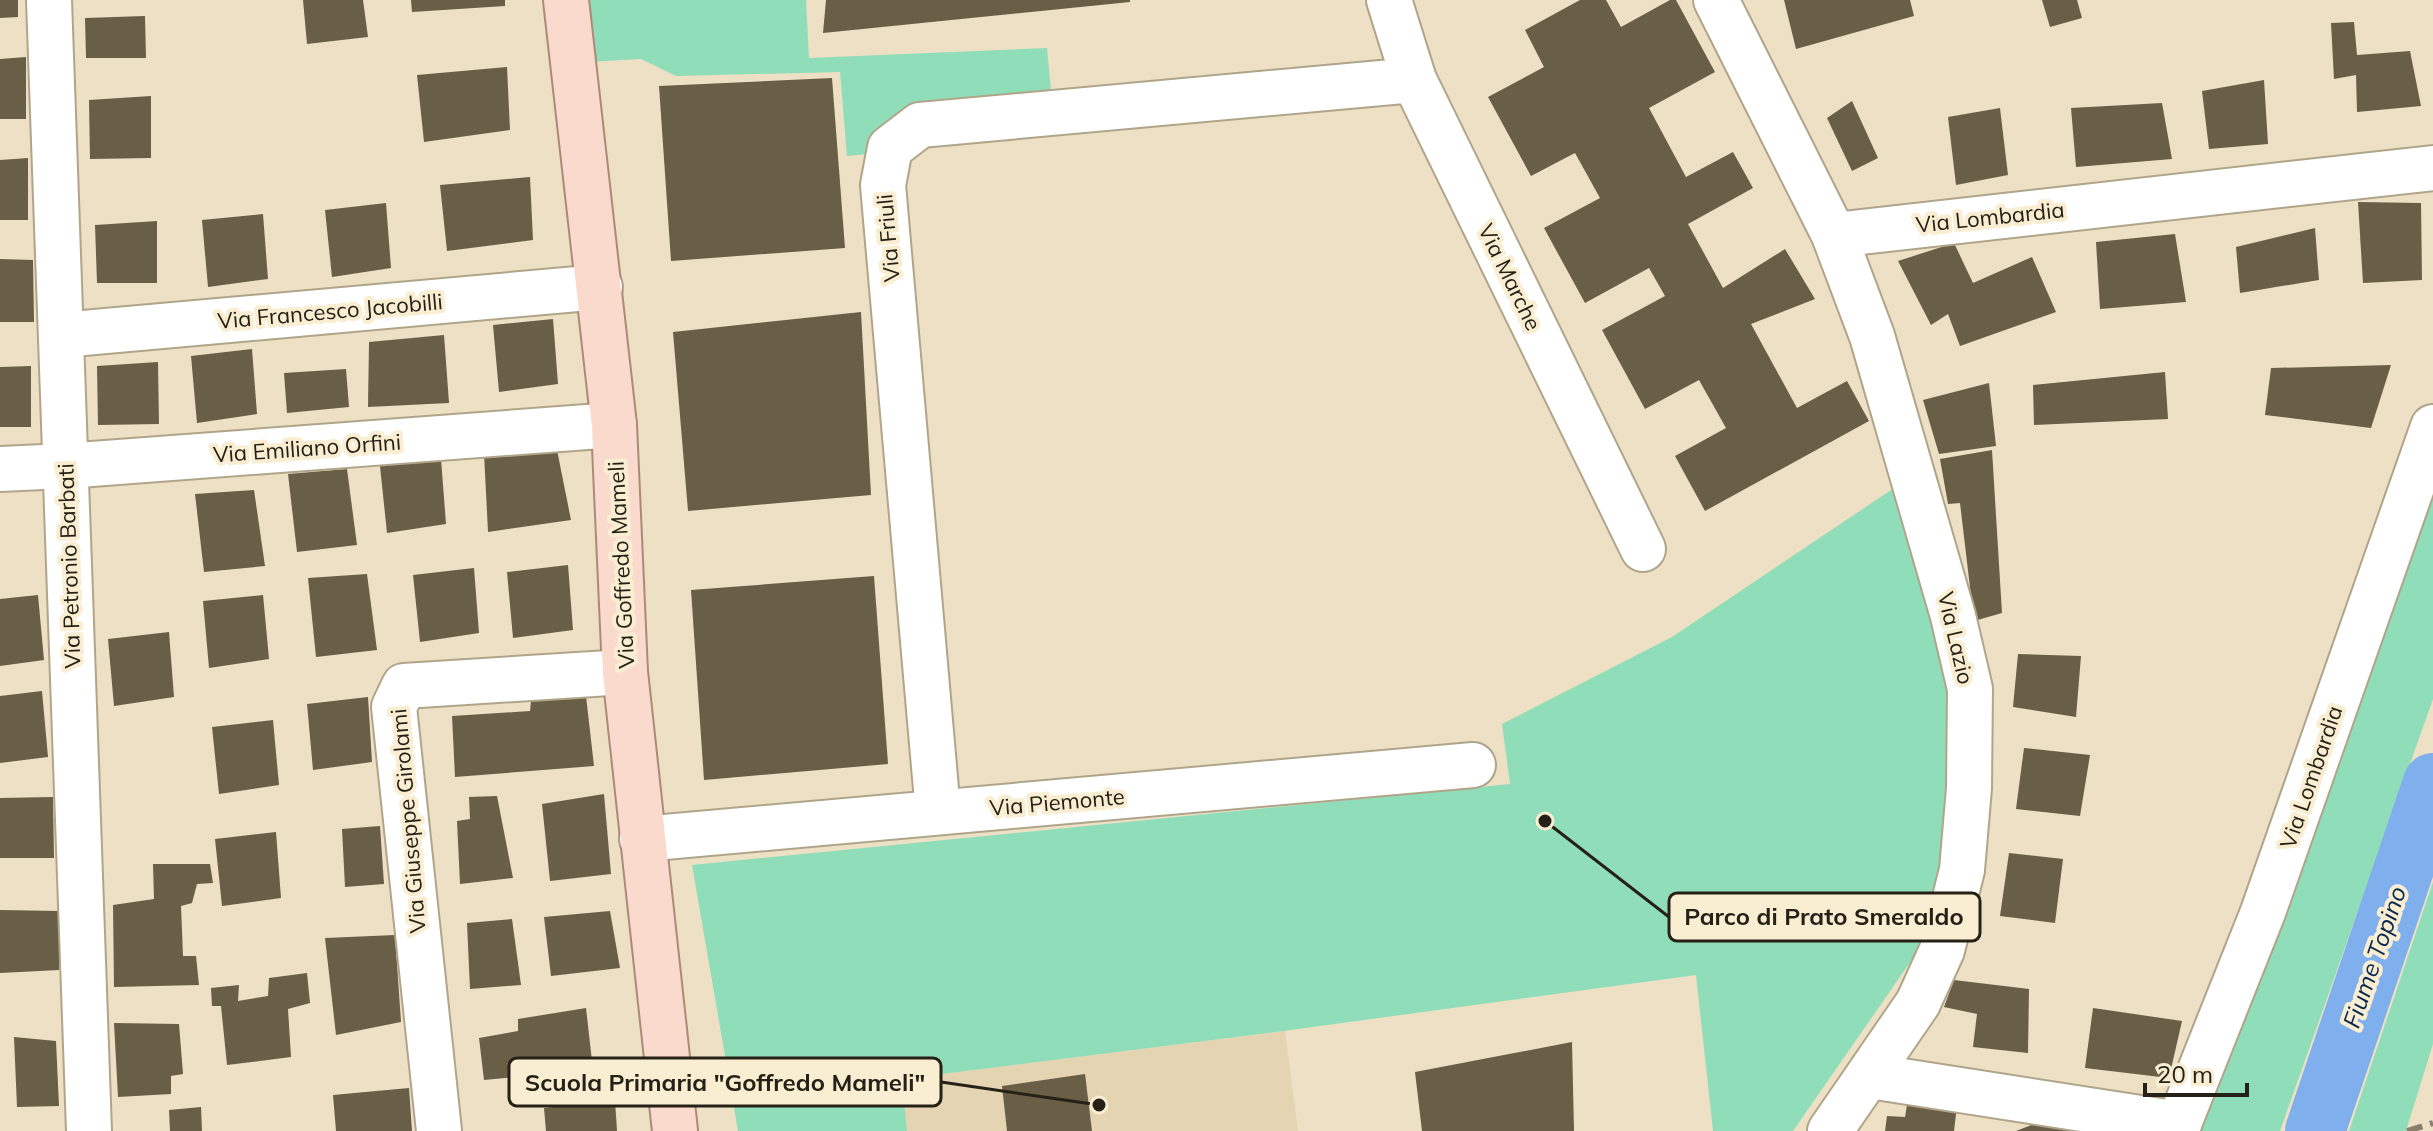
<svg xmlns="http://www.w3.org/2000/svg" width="2433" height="1131" viewBox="0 0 2433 1131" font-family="Mulish,sans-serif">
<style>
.built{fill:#e4d4b2}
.green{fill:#90deb9}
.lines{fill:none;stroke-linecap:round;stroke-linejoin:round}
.river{stroke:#80afed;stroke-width:60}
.building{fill:#695e46}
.minor-casing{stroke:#b0a58a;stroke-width:48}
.major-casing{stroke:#ad8a77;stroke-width:48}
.minor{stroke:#fff;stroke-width:44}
.major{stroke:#f9dacc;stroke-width:44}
.rail{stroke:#887f6c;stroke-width:6;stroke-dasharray:16 8;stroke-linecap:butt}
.labels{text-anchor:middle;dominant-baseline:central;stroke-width:8;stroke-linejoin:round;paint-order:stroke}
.street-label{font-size:22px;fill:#262117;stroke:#faeed2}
.water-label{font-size:24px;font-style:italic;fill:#08284f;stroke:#faeed2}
.leader{fill:none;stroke:#262117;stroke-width:3}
.callout-dot{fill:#262117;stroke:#faeed2;stroke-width:3}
.callout{fill:#faeed2;stroke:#262117;stroke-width:3}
.callout-label{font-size:24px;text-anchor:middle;font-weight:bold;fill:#262117}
</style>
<rect width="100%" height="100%" fill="#ede0c5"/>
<polygon class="built" points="1285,1031 1298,1131 907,1131 902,1079"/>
<g class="green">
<polygon points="579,0 806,0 809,58 1047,48 1052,102 878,153 847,156 840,72 676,76 641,59 587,62"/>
<polygon points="2433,456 2433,699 2280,1131 2190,1131"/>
<polygon points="1897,486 1943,651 1954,758 1947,857 1920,948 1793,1131 1713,1131 1696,975 1268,1033 902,1079 907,1131 738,1131 692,865 1510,784 1502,724 1672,637"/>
<polygon points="2433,882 2433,1044 2406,1131 2349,1131"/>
</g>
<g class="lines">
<polyline class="river" points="2315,1131 2433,783"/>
</g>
<g class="building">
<polygon points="0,0 18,0 18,17 0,18"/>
<polygon points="303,0 363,0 368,37 307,44"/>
<polygon points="411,0 505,0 505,6 412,12"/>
<polygon points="826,0 1130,0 1130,2 823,33"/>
<polygon points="1580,0 1606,0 1621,27 1670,0 1676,0 1715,72 1649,108 1686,177 1733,152 1753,188 1688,224 1723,288 1785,249 1815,299 1751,324 1797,408 1847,381 1869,421 1705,511 1675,456 1726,428 1699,380 1645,409 1602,330 1665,296 1649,268 1585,303 1544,228 1600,198 1575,153 1531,176 1488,97 1544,67 1525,30"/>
<polygon points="1784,0 1910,0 1914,16 1796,49"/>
<polygon points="2042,0 2077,0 2082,18 2050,27"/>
<polygon points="145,16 146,58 86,58 85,18"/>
<polygon points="2354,22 2357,55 2410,51 2421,106 2357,112 2356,75 2334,79 2331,23"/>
<polygon points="26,57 26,119 0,119 0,59"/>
<polygon points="507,67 510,130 424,142 417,75"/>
<polygon points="832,78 845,248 671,261 659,86"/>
<polygon points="2264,80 2268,144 2209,149 2202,91"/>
<polygon points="151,96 151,158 90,159 89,100"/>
<polygon points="1852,101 1878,158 1852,171 1827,118"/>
<polygon points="2162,103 2172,159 2076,167 2071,108"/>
<polygon points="2000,108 2008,175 1956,185 1948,117"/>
<polygon points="28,158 28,220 0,220 0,160"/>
<polygon points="530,177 533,240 447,251 440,185"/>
<polygon points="2358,202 2421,203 2422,280 2363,283"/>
<polygon points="386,203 391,268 332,277 325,210"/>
<polygon points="263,214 268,279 208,287 202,220"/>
<polygon points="157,221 157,283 97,283 95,225"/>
<polygon points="2315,228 2319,280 2240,293 2236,247"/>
<polygon points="2175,234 2186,302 2100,309 2096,242"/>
<polygon points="1954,243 1973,283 2032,257 2056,312 1960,346 1948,314 1931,325 1898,261"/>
<polygon points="0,259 33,260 34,322 0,322"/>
<polygon points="861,312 871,495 688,511 673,332"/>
<polygon points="553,319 558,384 499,392 493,325"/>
<polygon points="444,335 449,403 368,407 369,342"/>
<polygon points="252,349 257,414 197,423 191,356"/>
<polygon points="158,362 159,424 98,425 97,366"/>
<polygon points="2391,365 2371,428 2265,415 2271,368"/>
<polygon points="31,366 31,427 0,427 0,367"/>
<polygon points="346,369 349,407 287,413 284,373"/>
<polygon points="2165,372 2168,419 2034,425 2033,385"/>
<polygon points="1989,383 1996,446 1939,454 1923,400"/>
<polygon points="556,445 571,520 488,532 484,453"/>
<polygon points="1992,450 2002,613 1974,621 1960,503 1948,504 1940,459"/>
<polygon points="441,459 446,524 387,533 380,466"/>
<polygon points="347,469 357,545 297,552 288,474"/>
<polygon points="254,490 265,566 204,572 195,494"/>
<polygon points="568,565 573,630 513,638 507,572"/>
<polygon points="474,568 479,633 420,642 413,575"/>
<polygon points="367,574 377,650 316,657 308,578"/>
<polygon points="874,576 888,764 704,780 691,590"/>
<polygon points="38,595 44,660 0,666 0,599"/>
<polygon points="263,595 269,659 209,668 203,601"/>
<polygon points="169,632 174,697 114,706 108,639"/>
<polygon points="2018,654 2081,656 2076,717 2013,707"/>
<polygon points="42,691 48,757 0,763 0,696"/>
<polygon points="586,696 594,766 455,777 452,716 530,711 531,701"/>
<polygon points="368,697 372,762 313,770 307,704"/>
<polygon points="273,720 279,785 219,794 212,727"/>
<polygon points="2024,748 2090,755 2080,816 2016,809"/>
<polygon points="604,794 611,874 550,881 542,804"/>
<polygon points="497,796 513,878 460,884 457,821 470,819 469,797"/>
<polygon points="53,797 54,858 0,858 0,798"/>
<polygon points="380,826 384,884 345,887 342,829"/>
<polygon points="276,832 281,898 222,906 215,839"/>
<polygon points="2009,853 2063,859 2055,923 2000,916"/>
<polygon points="153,864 210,864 213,883 197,884 192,903 181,906 183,956 196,956 199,985 114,987 113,905 154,899"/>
<polygon points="0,910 60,911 59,970 0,973"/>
<polygon points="610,911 620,968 551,976 544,917"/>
<polygon points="512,919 521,985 470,989 467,923"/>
<polygon points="395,935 401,1022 336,1035 325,938"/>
<polygon points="307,973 310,1003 288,1009 291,1057 227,1065 221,1006 212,1006 211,988 239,985 238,1001 268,996 269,978"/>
<polygon points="1954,980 2029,989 2028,1053 1973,1047 1977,1014 1944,1007"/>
<polygon points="586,1008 593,1070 484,1080 479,1038 518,1031 518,1019"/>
<polygon points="2093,1008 2182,1021 2169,1078 2085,1068"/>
<polygon points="114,1023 179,1024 183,1074 171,1076 171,1094 118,1097"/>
<polygon points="14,1037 56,1041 59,1106 17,1107"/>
<polygon points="1572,1042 1574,1131 1422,1131 1415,1072"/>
<polygon points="1085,1074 1092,1131 1007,1131 1002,1086"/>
<polygon points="409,1088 412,1131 336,1131 333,1095"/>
<polygon points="1908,1099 1957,1106 1954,1131 1885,1131 1887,1116 1905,1117"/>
<polygon points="615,1100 617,1131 546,1131 544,1108"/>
<polygon points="201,1107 202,1131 170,1131 169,1110"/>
<polygon points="2034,1124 2091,1129 2091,1131 2016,1131"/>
</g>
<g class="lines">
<g class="minor-casing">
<g id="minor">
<polyline points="49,0 89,1131"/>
<polyline points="1389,0 1414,80 1643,549"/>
<polyline points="1716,0 1834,235 1872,336 1953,616 1970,689 1969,788 1962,870 1942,950 1918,1003 1830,1131"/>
<polyline points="1834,235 2433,168"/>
<polyline points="61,335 600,287"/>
<polyline points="0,469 65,466 614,425"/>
<polyline points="938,812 883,185 890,148 920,125 1414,80"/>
<polyline points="642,839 1473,765"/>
<polyline points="1870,1076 2179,1124"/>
<polyline points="439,1131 394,707 404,686 625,672"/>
<polyline points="2176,1131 2263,912 2433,427"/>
</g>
</g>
<g class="major-casing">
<polyline id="major" points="566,0 614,425 625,672 675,1131"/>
</g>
<use href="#minor" class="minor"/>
<use href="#major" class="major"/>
<polyline class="rail" points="2407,1131 2433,1123"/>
</g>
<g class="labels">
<g class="street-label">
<text transform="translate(1990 217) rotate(-6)">Via Lombardia</text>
<text transform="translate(888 238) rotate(-95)">Via Friuli</text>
<text transform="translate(1510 277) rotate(64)">Via Marche</text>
<text transform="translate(330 311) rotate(-5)">Via Francesco Jacobilli</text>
<text transform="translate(307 448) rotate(-4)">Via Emiliano Orfini</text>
<text transform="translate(621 565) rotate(-93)">Via Goffredo Mameli</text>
<text transform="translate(69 566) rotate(-92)">Via Petronio Barbati</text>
<text transform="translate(1956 638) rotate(77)">Via Lazio</text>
<text transform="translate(2311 777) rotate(-71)">Via Lombardia</text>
<text transform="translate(1057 802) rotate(-5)">Via Piemonte</text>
<text transform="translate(408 821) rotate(-95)">Via Giuseppe Girolami</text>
</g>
<g class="water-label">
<text transform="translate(2374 957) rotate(-71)">Fiume Topino</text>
</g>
</g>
<path class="leader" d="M1545 821L1669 917M1099 1105L941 1082"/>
<g class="callout-dot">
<circle cx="1545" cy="821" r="8"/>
<circle cx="1099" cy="1105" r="8"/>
</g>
<g class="callout">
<rect x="1669" y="893" width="311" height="48" rx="8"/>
<rect x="509" y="1058" width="432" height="48" rx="8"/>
</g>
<g class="callout-label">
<text x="1824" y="925">Parco di Prato Smeraldo</text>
<text x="725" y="1091">Scuola Primaria "Goffredo Mameli"</text>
</g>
<path d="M2145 1083v12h102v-12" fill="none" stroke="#262117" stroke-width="4"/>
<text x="2157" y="1083" font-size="24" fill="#262117" stroke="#faeed2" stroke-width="6" paint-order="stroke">20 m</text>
</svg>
